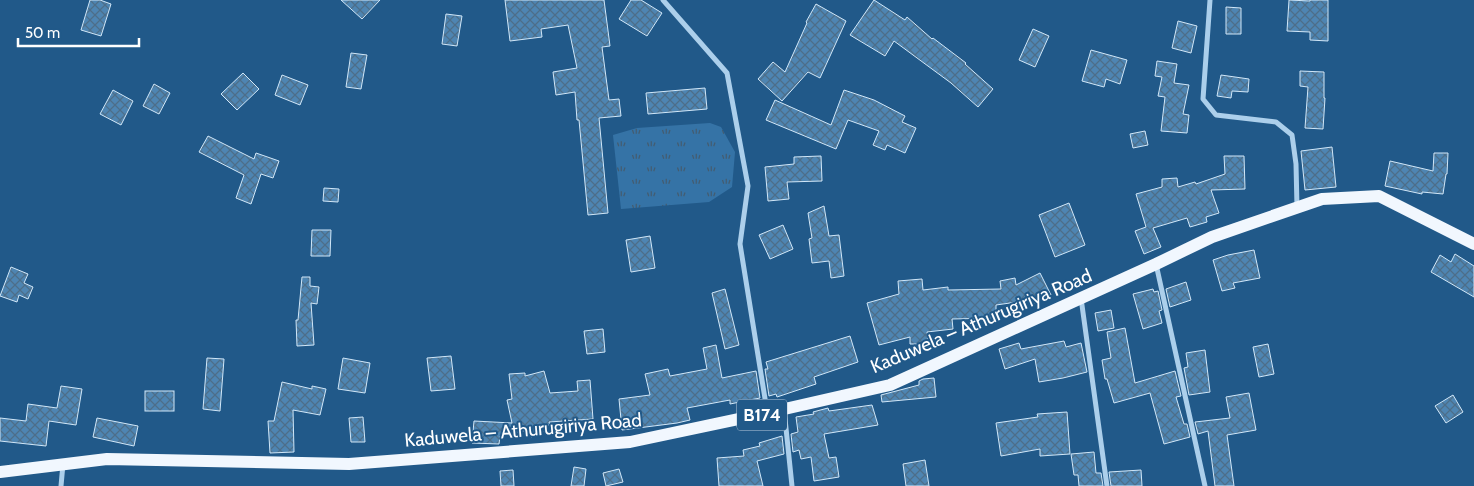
<svg xmlns="http://www.w3.org/2000/svg" width="1474" height="486" viewBox="0 0 1474 486" font-family="Cabin,sans-serif">
<style>
.grass{fill:url(#grass-tufts)}
.building{fill:url(#building-cross-hatch);stroke:#d1e7f8}
.lines{fill:none;stroke-linecap:round;stroke-linejoin:round}
.minor{stroke:#accfeb;stroke-width:5}
.primary{stroke:#f1f7fe;stroke-width:12}
.labels{text-anchor:middle;dominant-baseline:central;stroke-width:4;stroke-linejoin:round;paint-order:stroke}
.shield{fill:#215989;stroke:#bccddc;stroke-width:1}
.shield-label{font-size:18px;font-weight:bold;fill:#fff}
.street-label{font-size:19px;fill:#fff;stroke:#215989}
</style>
<defs>
<pattern id="grass-tufts" width="24" height="20" patternUnits="userSpaceOnUse" patternTransform="scale(1.25)"><rect width="24" height="20" fill="#3573a6"/><path d="M3 7l-1-3M5 7V3M7 7l1-3M15 17l-1-3M17 17v-4M19 17l1-3" fill="none" stroke="#435c70"/></pattern>
<pattern id="building-cross-hatch" width="8" height="8" patternUnits="userSpaceOnUse" patternTransform="scale(1.25)"><rect width="8" height="8" fill="#4e85b2"/><path d="M0 0l8 8M0 8l8-8" fill="none" stroke="#4d6e89"/></pattern>
</defs>
<rect width="100%" height="100%" fill="#215989"/>
<polygon class="grass" points="710,123 721,127 735,152 732,187 709,202 621,209 613,135 637,128"/>
<g class="building">
<polygon points="90,0 100,0 111,4 101,36 81,30"/>
<polygon points="341,0 380,0 362,19"/>
<polygon points="505,0 604,0 610,46 602,47 609,100 619,99 621,116 599,118 608,213 588,215 579,120 577,120 575,92 556,95 553,72 577,68 568,25 541,29 542,37 510,41"/>
<polygon points="631,0 641,0 662,13 647,36 619,19"/>
<polygon points="874,0 905,20 907,17 932,39 933,38 966,63 965,64 993,89 978,107 951,83 894,41 885,56 850,35"/>
<polygon points="1289,0 1310,1 1310,0 1328,0 1328,41 1310,40 1310,32 1287,31"/>
<polygon points="816,4 846,21 820,78 808,72 782,101 758,79 773,62 785,72 807,23 806,22"/>
<polygon points="1226,7 1241,8 1241,34 1226,34"/>
<polygon points="446,14 462,16 457,46 442,44"/>
<polygon points="1178,21 1197,26 1191,53 1172,48"/>
<polygon points="1033,29 1049,36 1035,67 1019,60"/>
<polygon points="1091,50 1127,60 1120,84 1106,79 1104,87 1082,81"/>
<polygon points="351,53 367,55 361,89 346,87"/>
<polygon points="1157,61 1177,64 1174,83 1189,85 1183,114 1189,115 1187,133 1161,131 1165,97 1158,96 1162,77 1155,76"/>
<polygon points="1300,71 1324,72 1324,98 1325,98 1323,129 1305,128 1308,87 1300,86"/>
<polygon points="243,73 259,89 237,110 221,94"/>
<polygon points="282,75 308,85 300,105 275,95"/>
<polygon points="1221,75 1249,79 1248,92 1232,91 1231,98 1217,96"/>
<polygon points="154,84 170,93 159,114 143,106"/>
<polygon points="705,88 707,109 648,114 646,93"/>
<polygon points="113,90 133,101 121,125 100,114"/>
<polygon points="844,90 874,100 905,116 902,122 916,128 905,153 887,145 885,150 873,145 879,131 848,120 836,149 766,120 775,100 831,125"/>
<polygon points="1145,131 1148,145 1133,148 1130,134"/>
<polygon points="208,136 254,159 256,153 279,161 273,178 261,174 251,204 236,198 244,175 199,152"/>
<polygon points="1332,147 1336,187 1305,190 1301,151"/>
<polygon points="1434,153 1448,153 1447,174 1446,174 1443,194 1422,192 1422,194 1385,186 1390,161 1433,171"/>
<polygon points="821,156 822,181 787,182 789,199 768,201 765,167 794,164 794,157"/>
<polygon points="1224,156 1244,156 1245,189 1211,190 1219,213 1206,217 1207,222 1190,227 1187,218 1153,228 1161,247 1144,254 1135,231 1146,227 1136,194 1162,187 1162,179 1177,178 1178,187 1195,182 1196,184 1225,174"/>
<polygon points="324,188 339,189 338,202 323,201"/>
<polygon points="1069,203 1085,245 1055,257 1039,215"/>
<polygon points="824,206 829,236 839,235 844,276 831,278 829,261 812,263 809,239 812,238 808,213"/>
<polygon points="783,225 793,249 770,259 759,235"/>
<polygon points="312,230 331,230 330,256 311,256"/>
<polygon points="650,236 655,268 631,272 626,240"/>
<polygon points="1254,250 1260,278 1233,283 1235,288 1222,291 1213,260 1228,255"/>
<polygon points="1455,254 1474,266 1474,297 1431,272 1440,255 1451,262"/>
<polygon points="11,267 28,274 24,283 33,287 28,299 19,295 17,302 0,296"/>
<polygon points="1040,273 1051,295 1032,304 1031,300 996,305 996,318 952,319 953,329 927,332 928,344 910,344 910,337 879,345 867,303 899,294 898,281 922,279 923,290 948,287 948,290 1001,289 1000,281 1015,278 1016,285"/>
<polygon points="302,277 310,277 310,286 319,287 317,304 311,303 314,345 297,346 296,320 298,320"/>
<polygon points="1186,282 1191,300 1170,307 1166,289"/>
<polygon points="725,289 739,345 725,349 712,293"/>
<polygon points="1153,289 1154,292 1158,291 1162,310 1159,311 1162,323 1143,329 1133,294"/>
<polygon points="1111,310 1114,328 1098,331 1095,313"/>
<polygon points="1125,328 1135,383 1175,371 1181,396 1176,397 1184,424 1187,424 1190,437 1164,444 1150,393 1114,403 1107,379 1105,379 1102,360 1111,358 1107,332"/>
<polygon points="603,329 605,352 587,354 584,331"/>
<polygon points="850,336 858,362 814,377 816,384 777,397 776,394 769,396 765,369 768,369 766,362"/>
<polygon points="1064,341 1066,347 1081,343 1087,372 1063,378 1039,382 1035,359 1005,369 999,349 1019,343 1021,349"/>
<polygon points="1268,344 1274,374 1259,377 1253,347"/>
<polygon points="716,345 722,378 756,371 760,398 730,404 730,400 687,408 690,420 677,423 622,430 619,399 650,395 645,374 668,369 670,376 707,369 703,348"/>
<polygon points="1205,350 1210,392 1189,395 1184,368 1188,367 1186,353"/>
<polygon points="451,356 455,389 431,391 427,358"/>
<polygon points="207,358 224,359 220,411 203,409"/>
<polygon points="343,358 370,363 365,393 338,389"/>
<polygon points="544,371 550,393 578,391 577,381 590,380 593,419 549,422 550,425 541,426 543,432 531,437 528,430 500,436 499,444 472,443 474,421 512,423 507,400 512,399 509,374 525,373 525,376"/>
<polygon points="934,378 936,397 882,402 881,395 919,385 919,381 923,379"/>
<polygon points="282,382 312,389 312,386 326,389 320,415 293,410 294,452 270,453 268,421 274,421"/>
<polygon points="61,386 82,389 76,425 49,421 46,446 0,441 0,418 26,421 28,404 57,408"/>
<rect x="145" y="391" width="29" height="20"/>
<polygon points="1249,393 1256,430 1227,435 1234,486 1215,486 1208,431 1198,434 1195,422 1230,418 1226,397"/>
<polygon points="1453,395 1463,412 1446,423 1435,406"/>
<polygon points="872,405 878,425 824,434 829,458 836,457 839,477 814,481 811,457 801,459 799,450 793,452 791,434 798,432 796,417 814,414 813,412 828,408 829,411"/>
<polygon points="1067,412 1070,454 1040,456 1040,449 1001,456 996,423 1038,417 1037,414"/>
<polygon points="363,417 365,442 351,442 349,418"/>
<polygon points="97,418 138,426 134,446 93,437"/>
<polygon points="782,436 784,454 757,461 763,486 719,486 717,458 744,456 743,450 760,446 759,443"/>
<polygon points="1094,452 1096,473 1101,473 1103,486 1079,486 1078,475 1074,475 1071,454"/>
<polygon points="925,460 929,486 906,486 903,464"/>
<polygon points="574,467 586,469 584,486 571,486"/>
<polygon points="619,469 623,482 606,486 603,473"/>
<polygon points="513,470 514,486 501,486 500,471"/>
<polygon points="1141,470 1142,486 1111,486 1109,472"/>
</g>
<g class="lines">
<g class="minor">
<polyline points="663,0 727,73 748,186 740,244 767,411"/>
<polyline points="1210,0 1203,99 1216,115 1276,122 1292,135 1296,164 1297,207"/>
<polyline points="1156,264 1205,486"/>
<polyline points="1081,298 1107,486"/>
<polyline points="784,409 792,486"/>
<polyline points="61,486 63,464"/>
</g>
<polyline class="primary" points="0,472 107,459 349,464 630,442 767,413 890,385 1156,264 1212,237 1322,199 1379,196 1474,244"/>
</g>
<g class="labels">
<rect class="shield" x="737" y="399.5" width="50" height="31" rx="4"/>
<g class="shield-label">
<text x="762" y="415">B174</text>
</g>
<g class="street-label">
<text transform="translate(981 321) rotate(-23)">Kaduwela – Athurugiriya Road</text>
<text transform="translate(523 430) rotate(-5)">Kaduwela – Athurugiriya Road</text>
</g>
</g>
<path d="M18 38v8h121v-8" fill="none" stroke="#ffffff" stroke-width="2.5"/>
<text x="25" y="38" font-size="15" fill="#ffffff" stroke="#215989" stroke-width="4" paint-order="stroke">50 m</text>
</svg>
